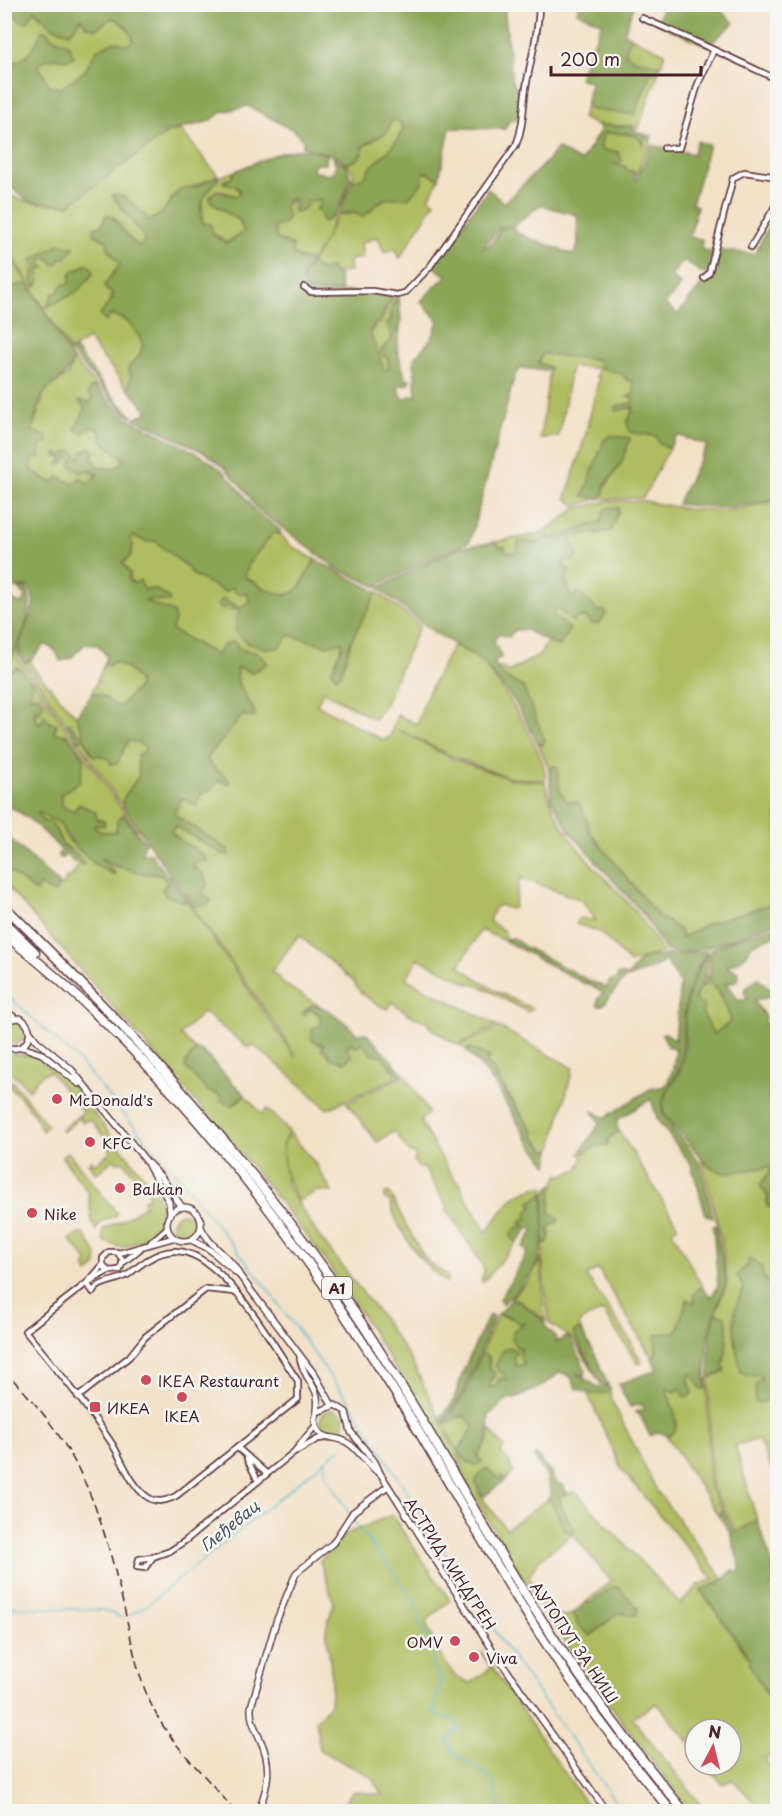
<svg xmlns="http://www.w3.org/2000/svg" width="782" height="1816" viewBox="0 0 782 1816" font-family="'Playpen Sans',sans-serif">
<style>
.green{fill:#afbd60;stroke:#7c6e46;stroke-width:1.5;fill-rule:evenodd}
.forest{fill:#8ba456;stroke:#6a6240;stroke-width:1.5;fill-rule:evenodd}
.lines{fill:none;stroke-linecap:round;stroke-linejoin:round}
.stream{stroke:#51b8cf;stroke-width:1.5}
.minor-casing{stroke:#633c42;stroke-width:8}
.tertiary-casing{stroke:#633c42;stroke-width:8}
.motorway-casing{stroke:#633c42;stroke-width:11}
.minor{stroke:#fff;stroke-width:4.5}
.tertiary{stroke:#fff;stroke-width:5}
.motorway{stroke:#fff;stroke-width:8}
.rail{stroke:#4a1f2b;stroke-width:1.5;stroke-dasharray:9 4.5;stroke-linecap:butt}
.poi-dot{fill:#d1495b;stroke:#f6f6f2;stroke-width:2}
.labels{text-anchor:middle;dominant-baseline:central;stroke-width:5;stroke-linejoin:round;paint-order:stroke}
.shield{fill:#f6f6f2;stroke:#7e6067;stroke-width:1.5}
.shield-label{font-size:14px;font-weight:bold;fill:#4a1f2b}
.poi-label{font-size:15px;fill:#4a1f2b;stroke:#f6f6f2;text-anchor:start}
.street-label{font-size:15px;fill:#4a1f2b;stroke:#f6f6f2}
.water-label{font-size:16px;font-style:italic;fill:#4c5564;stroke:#f6f6f2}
</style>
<rect width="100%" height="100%" fill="#f6f6f2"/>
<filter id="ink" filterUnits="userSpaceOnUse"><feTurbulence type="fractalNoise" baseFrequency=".0167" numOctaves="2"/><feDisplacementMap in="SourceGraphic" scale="12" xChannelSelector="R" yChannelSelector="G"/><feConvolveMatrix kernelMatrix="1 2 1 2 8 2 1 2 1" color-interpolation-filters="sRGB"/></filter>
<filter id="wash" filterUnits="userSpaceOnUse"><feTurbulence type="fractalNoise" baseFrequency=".008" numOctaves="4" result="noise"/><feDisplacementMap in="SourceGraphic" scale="24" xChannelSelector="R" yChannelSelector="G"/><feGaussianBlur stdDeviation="1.35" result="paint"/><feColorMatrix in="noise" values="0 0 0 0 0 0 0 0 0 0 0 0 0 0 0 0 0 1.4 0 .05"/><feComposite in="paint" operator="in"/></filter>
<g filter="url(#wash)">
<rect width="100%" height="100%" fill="#f3e1c7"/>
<g class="green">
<path d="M5,6L32,12L35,10L40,17L73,30L77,20L81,18L84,21L117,19L133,35L134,41L127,45L97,50L85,71L62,88L50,87L38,65C46,57 56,57 67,60L68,44L51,37L46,30L42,31C36,44 27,62 11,63L5,57Z"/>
<polygon points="633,38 665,53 661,66 631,58 626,54 627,44"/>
<polygon points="651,71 658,74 638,129 634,126 596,125 582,118 586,105 593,110"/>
<path d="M392,120H398L404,128C392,148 375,175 352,182L354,174L347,164L363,153L364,146L387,132Z"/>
<path d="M181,130L219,177L235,171L231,179H225V184H233L240,192L237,196L217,190L215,205L239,220L244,232L226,243L203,224L202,197L218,180V176L175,194L162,213L150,221L125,197L112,195L144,237V242L140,246L130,242L114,217L105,216L102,225L94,227V234L108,242V248L120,265L105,284C117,298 110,302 101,315C125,315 132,323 143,344L140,355L128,368L131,377L128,389L88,339L70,351L5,244L4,189C18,206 49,203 69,205L168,132ZM60,244L74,247L66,258L49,260L46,256L40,263L38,286L35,287L32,281L35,267L31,260Z"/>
<polygon points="606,132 645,137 651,141 637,173 627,170 625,166 615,164 618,152 602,150 601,143"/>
<path d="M424,171L439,179L429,198L435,202L400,258L395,248L384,253L378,237L361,243L363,258L349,260L350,271C335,274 322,276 312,263L338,215L370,213L374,206L421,177Z"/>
<path d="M293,198L292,209L311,199L320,200L321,203L316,209L320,210L323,216L335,215L327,237L310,263L309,259C295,259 291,253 285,241L277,239L274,227L283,224L284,207Z"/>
<polygon points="4,248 29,285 11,286 5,291"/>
<polygon points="391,296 397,296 390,311 392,318 387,323 392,340 381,349 381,354 388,359 389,370 384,371 370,333 385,313"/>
<polygon points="543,354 598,359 601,368 625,375 628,381 633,381 636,386 632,404 618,405 616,411 634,407 630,432 656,436 659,443 669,449 643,498 597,499 622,462 599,451 593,500 576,506 566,498 584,440 599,378 596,377 598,368 571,367 559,436 540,439 550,368 538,363"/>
<path d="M73,360L97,387L93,386L91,402L84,405V414L75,429L85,433L86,429L94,427L100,432L102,441L123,458V461L114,469L96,466L88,450H84L80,459L75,453L62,456L59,453L63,460L58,464L67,457H71L81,473L87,470L97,475L88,483L81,478C67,493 40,479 30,468L32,459L38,453L32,431L45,391L68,374Z"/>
<path d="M609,501H644L687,509L726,511L772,502L778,514L777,902L707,924L682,938L679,930L657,915L589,831C589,819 580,811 572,802L568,803L560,792L554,766L549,769L539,745H543L495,667H502L508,672L540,655L547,641L559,646L570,629L554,616V611L558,609L573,622L577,617H586L604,610L599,612L570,596L565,577L569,569L563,566L564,560L577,557L570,537L601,531L619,513L601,523H592L586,529L566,534L563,538L538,543H518L517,551L514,553L506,552L495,542L542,533L577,508Z"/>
<path d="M273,533L281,534L288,544L314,559C314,566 309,568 306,575C293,610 268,590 245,577L248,564Z"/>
<path d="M133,536L147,542L155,541L186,566L193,575L225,592L234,587L246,593L250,601L240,608L230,602L225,607L241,612C236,631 233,628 248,644L290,635L341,641L343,643L332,671L336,677L341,673L351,641L377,592L420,625L383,708L374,719L323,691L317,705L383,740L390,737L397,715L417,724L426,697L453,645C462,650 474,655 481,662C498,678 550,759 545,780L510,778L454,757L399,730L453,759L510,779L545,782C556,840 605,873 640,917C649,928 654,941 663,952L630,963L600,932L576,924L579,918L596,921L582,900L520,878L514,908L510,909L500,905L494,908L489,921L504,931L507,942L481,930L459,966L494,990L533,1009L528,1012L480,986L469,984L418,958L406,979L497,1025L457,1045L428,1026L430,1023L410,1015L392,1002L388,1009C378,1006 358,994 354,982L299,935L271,972L280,978L282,983L318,1005L306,1010L310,1009L319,1014L321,1025L318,1045L323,1044L322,1048L329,1056L343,1062L347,1058L348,1045L353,1043L354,1046L361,1041L369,1048L371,1054L381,1055L399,1076L327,1109C301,1084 280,1066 253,1045L249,1048L203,1012L180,1035L196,1050L186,1062C197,1088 212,1090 234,1105L245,1095L262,1114L267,1109L289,1131L282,1145L287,1186L318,1235L380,1315L411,1360L460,1458L458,1469L360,1312L325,1260L248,1161L5,884V868L36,892L39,885L58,887V883L62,887L67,877L72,876L79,864L83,865L77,854L62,843L56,829L44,822L38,814L42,812L61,824L65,837L81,852L114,875L101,858L115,866L163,876L167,884L165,887L184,902L185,899L296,1058L280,1031L184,895L203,894L193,867L200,860L189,845L183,844L171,832L175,826L228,850L174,814L182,797L202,792L218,781L229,783V780L211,765L207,758L243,714L255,713L238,683L237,667L252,673L267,663L259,654L224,645L216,655L172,630L145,601L150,599L169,602L149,588L143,590V587L129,580L130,573L122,564L130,557L133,547L129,539Z"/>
<polygon points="18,643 18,659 137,831 123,815 117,821 116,832 102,832 94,827 96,824 100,826 104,821 97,820 79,804 74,811 62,807 58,735 54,733 57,724 50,723 46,717 38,724 35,711 39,712 37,695 29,697 22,670 17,667 5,673 5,665 12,659"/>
<polygon points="31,660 33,668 76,716 84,732 79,741 84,738 90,752 109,759 128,741 138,742 145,747 145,751 138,756 139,776 124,797 122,805 24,663"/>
<path d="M113,662C124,664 136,674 140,685L121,705L117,706L100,694L92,693L104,664L108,666Z"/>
<path d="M707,971L706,982L701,989L708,982L710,973V983C720,993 728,1007 731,1021L714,1034L702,1012L704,1006L694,1000Z"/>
<circle cx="14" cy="1033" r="11"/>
<path d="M499,1027L573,1068L551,1151L550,1149L547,1151L534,1136L533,1131C512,1102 497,1070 468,1048L467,1051L460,1045Z"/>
<path d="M5,1054L32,1055L55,1071L75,1090L154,1189L163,1207L158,1230L139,1242L122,1248L103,1241V1229L123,1220L145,1205L143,1201L149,1197L148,1192L123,1161L117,1162L114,1159L96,1174L88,1163L92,1160L94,1164L110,1153L109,1143L91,1120L82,1122L80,1117L63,1132L61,1130L83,1112L50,1072C40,1072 34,1085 29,1090L16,1076L5,1073Z"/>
<path d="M405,1075L429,1113L421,1120L422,1125L454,1179L461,1183V1188L486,1232C507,1207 509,1192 544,1186L543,1194L530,1203L533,1206L526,1214L528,1218L513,1240L518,1241L483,1282L481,1281L484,1272L482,1264L447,1210L448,1208L424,1168H419L414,1162L416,1155L408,1151L395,1131L377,1142L347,1103Z"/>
<path d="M5,1080L12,1081L48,1126L42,1131C36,1116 19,1092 5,1084Z"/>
<polygon points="618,1129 678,1226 672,1231 703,1288 694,1294 694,1303 686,1303 677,1331 666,1334 656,1343 656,1356 651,1356 598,1269 588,1274 587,1277 627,1335 642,1363 638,1364 603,1311 582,1320 579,1325 581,1330 577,1330 583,1353 601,1384 573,1339 549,1323 543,1273 543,1243 547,1243 551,1233 549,1227 558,1218 550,1213 550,1193 559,1174 561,1176 578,1169 583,1158 580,1154 582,1150 583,1152 609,1142 608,1139"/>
<path d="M290,1133L315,1163L332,1192L317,1191L298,1201C288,1185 275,1149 290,1133Z"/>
<polygon points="68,1152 117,1213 116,1216 102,1221 96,1230 92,1223 88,1192 62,1157"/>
<path d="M702,1161C720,1176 748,1171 769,1167L772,1170L761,1185L768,1197L766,1203L777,1202V1275L774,1281L768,1282L748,1265L737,1275L744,1289L748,1376L760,1375L771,1394C769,1372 777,1354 777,1332V1480L758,1440L735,1445L757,1520L737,1532L711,1485L709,1378L721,1373L726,1351L724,1343L727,1337L718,1314L715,1315L727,1282L721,1238Z"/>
<path d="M389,1192L419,1249L428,1262L448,1276V1281L446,1282C420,1263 399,1233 390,1202L384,1198L385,1193Z"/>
<circle cx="184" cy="1225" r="12"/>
<polygon points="82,1232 97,1254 96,1267 88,1274 85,1264 88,1262 70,1240"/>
<polygon points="541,1258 544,1315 546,1321 517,1299 510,1298 529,1281"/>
<polygon points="498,1314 525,1323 514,1330 524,1365 523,1367 514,1364 495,1366 508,1379 493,1388 489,1385 495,1376 489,1368 490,1358 481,1354"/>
<polygon points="688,1374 694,1375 699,1386 705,1384 707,1378 709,1485 723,1511 718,1515 666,1435 677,1423 666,1388 675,1392 680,1387 693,1392 690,1389"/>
<path d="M610,1389L612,1401L657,1491L723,1579L701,1591L751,1661L750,1664L777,1712V1757L774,1752L765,1759L777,1777V1811L759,1807L733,1780L722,1784L707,1765H731V1729H695V1750L657,1703L632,1718L706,1811H692L688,1807C601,1698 527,1592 459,1470L462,1467L461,1458L443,1424L456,1417H468L474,1426L459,1450L482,1461L477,1456L488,1440L490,1430L504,1447L500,1452L510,1463L513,1473L505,1480L502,1477L498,1479L487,1469L483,1470L477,1491L506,1529L548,1499C559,1507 558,1525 571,1535L538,1561L529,1577L552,1613L565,1617L572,1614L591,1636L618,1613L636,1615L611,1588L591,1603L586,1602L611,1581L572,1533L574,1532L563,1512L559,1496L576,1492L680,1604L699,1585L713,1579L622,1470L587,1392H608Z"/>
<circle cx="332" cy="1422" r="12"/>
<polygon points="392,1515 450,1600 429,1619 427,1625 437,1650 453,1674 469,1684 491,1668 481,1651 591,1811 341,1811 352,1791 383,1795 373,1778 320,1750 316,1720 330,1704 332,1678 326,1628 334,1603 320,1561 346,1534"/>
</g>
<g class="forest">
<path d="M163,4L171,9L176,4L504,5L512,81L524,100L522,121L510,119L505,129L450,128L439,179L424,171L421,185L408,198C397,198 385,196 376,204C370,210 370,213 362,217L353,212L338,215L352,182L367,175L368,170L393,146L404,129L398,120H392L387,132L363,146L359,158L347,164L336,156L302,147L304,142L295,131L248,106L222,112L210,121L168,132L69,205L30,202L5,183V57L11,63C27,62 36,44 42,31L46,30L51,37L68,44L74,57L67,60C56,57 46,57 38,65L50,87L61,88L85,71L97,50L114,41L127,45L133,41C132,31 121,20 111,18L97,29L86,26L81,18L70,33L52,27L35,10L27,22H21L5,5Z"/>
<polygon points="579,4 634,5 624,33 633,38 627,44 626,53 631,58 661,66 658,74 651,72 635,115 593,110 586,105 591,82 579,78 602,23 577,12"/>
<polygon points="713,4 734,23 708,46 656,23 663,7 658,5"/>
<path d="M598,124L622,127L630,125L637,132L652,136L651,141L645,137L643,145L639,138L627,133H604L601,143L602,150L618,152L622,161L615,164L625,166L627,170L637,173L635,179L637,180L652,145L693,154L697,141L709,145L692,204L697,206L690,237L702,239L701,249L712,252L707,272L703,274L684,260L671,276L681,285L665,304L678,314L710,274L716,250L755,254L777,208V500L725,508L677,504L707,445L677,435L669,449L659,443L656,436L630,432L627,423L634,407L615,411V407L632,403L634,398L627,397L634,394L633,381L625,379L624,375L601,368L598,360L543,354L538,363L550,367L548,371L520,368L515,375L470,541L375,586L336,568L256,508L246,491L225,468L204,452L124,413L70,351L75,349L106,389L135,419L148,411L128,389L131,377L128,368L140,355L143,344C136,330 127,315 110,315L106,322L100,315L113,298V293L106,290L105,284L120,265L108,248V242L94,234V227L102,225L107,214C122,221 124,239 140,246L144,242V237L112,195C127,193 140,211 150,221L162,213L180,189L196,187L218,175C217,189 193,196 203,224H211L213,235L227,243L244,232L239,220L211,202L210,197L215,191L237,196L240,192L238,187L222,182L231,179L235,171C271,157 288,142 327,155L326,164H315L313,169L315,173L320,172L330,175L336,166L333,157L346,165L351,178C345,194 339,217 323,222L320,211L316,210L321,203L320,200L306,201L307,206L301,211L294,212L295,200L289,199L284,207L289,217L283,224L274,227L277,239L293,246L292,254L301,259H309L310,263L301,278L306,291L372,292L391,296L392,300L385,308L381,322L375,323L370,332L384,370L389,369L388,359L381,354L382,349L392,340L387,323L392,318L390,311L399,296L401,321L397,349L406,380L410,379L409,384L397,386L404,400L411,395L416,396L414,359L433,336L438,321L421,301L446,276L432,265L488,189L504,203L548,160L557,148L581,162L601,129L596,125ZM540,205L577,215L578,245L574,255L517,233L514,227L501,228C497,235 492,246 483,248L500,227L515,225Z"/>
<polygon points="60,244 74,247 66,258 61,258 57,264 54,265 52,260 45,257 40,263 45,268 39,270 40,282 35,287 32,281 35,267 31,260"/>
<polygon points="312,263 318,270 331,268 333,274 339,274 341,291 311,291 304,287 303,274"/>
<polygon points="87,264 93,269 93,274 76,293 47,307 53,293 57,293 63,284 69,284 71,273"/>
<path d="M21,284L29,285L73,360C66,377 58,379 46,391C38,399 35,420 32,431L46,436L48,443L41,444L38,453L41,457L32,459L30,468L32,471L52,483L59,477L73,484L80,478L88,483L97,475L96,472L86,470L81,473L72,467L70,463L74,460L67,457L65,462L58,465L63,458L55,456L57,453L62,455L72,451L80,459L83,451L91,447L95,451L92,456L97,467L114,469L123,461V458L102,441L100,432L95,427L86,429L82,434L75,429L85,409L79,401L91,402L93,398L88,394L90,388L97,387L122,415L200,455L222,470L242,492L254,510L280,530L281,534L273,533L249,563L245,577C268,590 294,610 306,575C309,568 314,566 314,559L377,592L351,641L341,674L337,677L332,671L343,644L341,642L327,646L290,635L278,648C258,649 250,646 236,632V617L241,612L225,607L221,609L217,605L223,599L240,608L250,601L246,593H236L233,587L225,592L193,575L186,566L155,541L147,542L133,536L130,539L133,547L130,557L122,562L130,573L129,580L134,584L140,580L144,590L155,589L170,598L169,602L150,599L146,601L173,612L175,620L172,630L216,655L224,645L233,641L238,644L237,648L259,654L268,663L252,673L238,667L236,669L238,683L255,713V716L251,718L243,715L207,758L211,765L229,780V783L218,781L212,790L202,792L197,806L181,798L174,814L228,850L229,854L224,855L175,826L171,832C182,844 196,847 207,859V862L200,860L193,867L203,873L207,884L203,894L211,900L208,905L194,906L187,893L184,895L122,805L124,797L139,776L137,756L145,751V747L137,742L128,741L117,764H111L109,759L98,755L95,757C89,751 89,744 84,738L79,741L67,725L70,723L80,735H84L76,716L92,693L100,694L117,706L121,705L140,685C136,674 124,664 113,662L108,666L104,664L107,657L98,645L85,644L71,658L60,661L56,651L45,644L31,660L24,663C6,640 49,608 27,586L5,590L4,291Z"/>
<polygon points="611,435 630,438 622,462 604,486 604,494 593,500 592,497 583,496 605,439"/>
<path d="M610,507H617L619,509L611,531L570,537L578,557L573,561L565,560L563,566L570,573L565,577L570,596L574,598L576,593H580L599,612L604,610L606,613L600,623L592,624L586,617H577L573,622L558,609L555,611L554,616L570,629L559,647L526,630H515L509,637L498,634L494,641L502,657L495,660C497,677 511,680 523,687L545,741L539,745L515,702L483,661L432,631L378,588L461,547L495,542L500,547L505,546L506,552L514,553L517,551L519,541L538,543L548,536L553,538L559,535L563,538C568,533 594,523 601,522L604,511Z"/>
<path d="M26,588C38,604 17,655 5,665V596L10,595L13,601L22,604L25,595L19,589Z"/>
<path d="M17,667L33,684L29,697L39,696L44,704L40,711H34L38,724H41L44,715L50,723H56L54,733L67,735L84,758L80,781L60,795L63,807L74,811L79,804L96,812L97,820H102L105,824L104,826L96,824L94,827L102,832H116L117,821L123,815L145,843L142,855L150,853L185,899L184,902L165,896L162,889L167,884L163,877L153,872L150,875L115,866L101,858L115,873L113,875L111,871C99,873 63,837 61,824L39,812L38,814L43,822L50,821C56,828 57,836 62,843C68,851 78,855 84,864L73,862L66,853L63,858H59L58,854L62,851C47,834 31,818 11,807L5,810V673Z"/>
<path d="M554,766L558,767L560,792L568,802H578C583,810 589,822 589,831L657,915L680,930L681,938L707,924L777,902V923C743,932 701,957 666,951L644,915L569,831L551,798L549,769Z"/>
<polygon points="5,834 58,883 56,892 53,893 39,885 36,892 5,868"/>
<path d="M777,926V935L751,945C748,958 739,961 727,966L738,972L739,978L734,982L726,984L739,1000L747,999L744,990L758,978L772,991L770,997L754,1000L765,1017L764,1024H775L777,1028L778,1202L775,1208L767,1207L768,1196L760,1185L771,1170L769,1167L723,1173L708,1166L664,1114C659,1096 675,1084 681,1068C687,1049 684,1028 686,1009C689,990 698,969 708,953L707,971L694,999L704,1006L702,1012L714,1034L731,1021L721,994L710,983V950L733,940Z"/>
<polygon points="513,938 525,947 590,981 585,984 507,942 507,939"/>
<path d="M707,951C697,968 688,988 685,1008C682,1028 685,1049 679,1068C673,1085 658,1096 663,1115L700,1163L713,1218L706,1215L691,1164L658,1121L651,1099L617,1120L618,1132L608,1139V1144L597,1146L585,1153L582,1150L600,1123L593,1111L605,1118L650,1089L665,1086L672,1072L676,1050L668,1046L662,1034L666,1033L675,1040L680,984L666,960L656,967L628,978C632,969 639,960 648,957Z"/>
<polygon points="618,974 627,976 603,1005 598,1006 598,999 603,993 588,984 593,982 607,988 609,981 617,979"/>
<path d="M312,1005C328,1006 345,1022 357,1034L366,1033L403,1073L399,1076L381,1055H372L361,1041L358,1047L353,1043L348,1045V1050L352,1056L345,1062L330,1058L327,1050L321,1051L324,1045L312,1040V1028L321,1025L319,1014L310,1009L305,1015L302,1013Z"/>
<polygon points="470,1048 490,1057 486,1062 494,1070 506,1093 533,1131 534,1136 546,1151 551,1150 548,1165 528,1140 497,1088 483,1068 469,1054 467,1049"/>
<polygon points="196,1050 201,1050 245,1095 231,1106 221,1100 220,1095 208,1091 185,1067 186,1062"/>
<polygon points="552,1185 550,1213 558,1218 558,1222 549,1227 550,1237 547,1243 543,1243 545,1191"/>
<path d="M543,1194C545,1250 546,1266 502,1304L500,1299C510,1284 517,1268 528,1253L523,1247L534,1230L529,1228L518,1241L513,1240L511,1236L515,1228L525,1226L520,1223L521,1220L528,1218L526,1214L533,1206L530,1202Z"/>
<path d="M716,1225L726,1282L708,1335L705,1389L702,1390L691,1373L688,1380L693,1392L689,1397L683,1396L680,1388L675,1392L666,1388C669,1401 685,1426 669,1436L659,1432L650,1436L640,1415L635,1412L643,1410V1404L630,1407L618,1384L657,1370L651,1356L657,1354L655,1335L677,1331L687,1299L694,1303V1294L699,1288H703L711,1297L718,1286L713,1226Z"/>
<path d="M749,1259H753L762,1267V1275L768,1281H774L777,1275V1287L775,1290L777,1295L773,1303L777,1313L775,1317C782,1333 773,1357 770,1374C767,1384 773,1391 766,1401L759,1403L755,1402L756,1384L761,1380V1376H748L741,1373C736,1348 727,1312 744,1289L737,1275L748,1265Z"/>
<path d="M513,1298L543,1320L547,1329L555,1335L556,1342L567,1336L571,1340L586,1371L584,1376L578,1372L577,1374L598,1387L608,1386L610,1389L607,1393L592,1394L577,1389L570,1376L560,1372C546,1385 531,1392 514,1399L509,1398L489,1416L488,1440L477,1456L482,1462L474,1466L466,1461L459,1450L474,1426L464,1416L456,1417L450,1423H444L465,1394L481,1354L488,1355L489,1368L496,1374L490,1380V1387H495L500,1378L508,1380L495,1366L504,1349L510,1347L517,1352L514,1355L515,1366L524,1365L520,1356L521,1348L516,1347L512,1339L514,1330L525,1323H518L509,1316L498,1314Z"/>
<path d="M718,1314L725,1316C730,1328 726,1353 723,1366L725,1371L709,1378L710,1335L715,1315Z"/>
<polygon points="489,1315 494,1317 463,1394 442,1423 440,1418 453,1402 464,1369"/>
<polygon points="577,1330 581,1330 596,1356 608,1385 601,1384 573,1333"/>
<path d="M535,1454L551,1472L555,1482L563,1485L567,1493L559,1497L563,1512L574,1528L571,1535C558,1525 559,1507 548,1499L551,1494L546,1475L534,1457Z"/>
<polygon points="487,1469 498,1478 503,1477 505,1480 483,1497 475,1482 483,1470"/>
<polygon points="723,1511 735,1533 757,1520 773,1565 776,1582 771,1588 777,1613 777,1712 749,1664 751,1660 701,1590 721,1582 733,1570 737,1572 741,1571 730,1532 718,1515"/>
<polygon points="617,1586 638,1608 636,1615 618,1613 590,1636 576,1623 577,1619 572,1614 586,1602 591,1603 611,1588"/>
</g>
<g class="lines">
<g class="stream">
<polyline points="4,992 77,1059 188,1189 264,1284 359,1416 504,1645 623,1812"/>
<polyline points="360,1433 365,1427"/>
<polyline points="325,1460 327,1476 350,1515"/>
<path d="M352,1519L412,1597L418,1610L421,1628L435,1650L432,1665L442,1680L433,1712L440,1717L455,1719L459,1726L448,1739C451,1761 479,1765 491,1780C498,1789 498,1801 499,1812"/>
<polyline points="4,1603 14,1607 103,1610 123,1618"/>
<polyline points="129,1615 146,1606 341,1448"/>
</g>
</g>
</g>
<g filter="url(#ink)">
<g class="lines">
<g class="minor-casing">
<g id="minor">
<path d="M642,18C689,38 732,58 778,80"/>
<polyline points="664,148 679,148 698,84 713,52"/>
<polyline points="751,247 778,201"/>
<polyline points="704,278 709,273 733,178 744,172 778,177"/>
<path d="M304,287L311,292L372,291L397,295L405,293L429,268L516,145C523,128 523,112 525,94C529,63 539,36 539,4"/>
<polyline points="151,1242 167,1228"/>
<polyline points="119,1253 173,1238"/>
<polyline points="124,1262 140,1249"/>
<path d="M87,1283L93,1292C99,1280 119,1282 129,1274C142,1263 156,1252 174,1251C222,1249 273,1346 298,1381V1399L176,1496C166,1501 156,1504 146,1496C130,1484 122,1459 111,1442C85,1403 55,1367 25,1331L87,1283L103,1265"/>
<polyline points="87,1283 108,1271 120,1270 123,1260 117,1252 109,1252 103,1258 103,1265 108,1271"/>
<polyline points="78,1397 129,1357 145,1337 206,1289 235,1292"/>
<polyline points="238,1448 267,1474"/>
<polyline points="297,1451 318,1439 326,1438"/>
<polyline points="247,1459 258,1481"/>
<polyline points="153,1557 170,1551 185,1541 294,1452 316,1425"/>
<polygon points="153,1557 145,1568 137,1567 139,1559"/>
</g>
</g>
<g class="tertiary-casing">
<g id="tertiary">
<polyline points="4,1012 13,1016"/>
<path d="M4,1020L20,1018C40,1030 25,1057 4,1046"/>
<polyline points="30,1032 37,1041 72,1070 147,1162 162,1178 182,1207"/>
<polyline points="22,1047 42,1054 79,1084"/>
<polyline points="148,1165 169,1202 170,1214"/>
<circle cx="184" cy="1224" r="17"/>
<path d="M201,1227C209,1247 231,1256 240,1276L315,1375L332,1405"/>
<polyline points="191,1240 209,1249 239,1275"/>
<path d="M300,1359C307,1389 324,1383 315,1421C318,1443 335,1434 348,1443C360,1451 367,1465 379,1473"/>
<polyline points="320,1411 335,1405 346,1412 351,1432 375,1462 380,1473 492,1649 607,1812"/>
<path d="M258,1812C269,1785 272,1765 260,1739C255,1728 250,1719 251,1707L276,1622L296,1573L333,1543L353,1512L388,1486"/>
</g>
</g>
<g class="motorway-casing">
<g id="motorway">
<path d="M4,906C135,1034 259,1169 361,1322C422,1414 473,1512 532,1605C578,1677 629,1746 685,1812"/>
<polyline points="4,922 35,952"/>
<path d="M4,934C159,1055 292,1228 396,1394C445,1473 488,1555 539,1633C579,1695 624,1755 672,1812"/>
</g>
</g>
<use href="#minor" class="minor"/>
<use href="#tertiary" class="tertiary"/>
<use href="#motorway" class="motorway"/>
<path class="rail" d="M4,1371C78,1442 100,1507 123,1603C131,1636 136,1673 151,1704C170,1746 207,1775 235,1812"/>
</g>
</g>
<g class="poi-dot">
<circle cx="57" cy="1099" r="6"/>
<circle cx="90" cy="1142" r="6"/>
<circle cx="120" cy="1188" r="6"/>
<circle cx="32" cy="1213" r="6"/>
<circle cx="146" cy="1380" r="6"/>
<circle cx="182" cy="1397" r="6"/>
<rect x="89" y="1401" width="12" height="12" rx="3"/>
<circle cx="455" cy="1641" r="6"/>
<circle cx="474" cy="1657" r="6"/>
</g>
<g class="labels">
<rect class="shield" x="322" y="1277" width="30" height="22" rx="4.5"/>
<g class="shield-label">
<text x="337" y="1288">A1</text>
</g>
<g class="poi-label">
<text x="69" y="1099">McDonald's</text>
<text x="102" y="1142">KFC</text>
<text x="132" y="1188">Balkan</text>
<text x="44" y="1213">Nike</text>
<text x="158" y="1380">IKEA Restaurant</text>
<text x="107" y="1407">ИКЕА</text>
<text x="182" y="1415" text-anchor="middle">IKEA</text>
<text x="443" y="1641" text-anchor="end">OMV</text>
<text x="486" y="1657">Viva</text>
</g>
<g class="street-label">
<text transform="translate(451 1563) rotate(57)">АСТРИД ЛИНДГРЕН</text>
<text transform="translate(575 1642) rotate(56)">АУТОПУТ ЗА НИШ</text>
</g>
<g class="water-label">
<text transform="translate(229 1525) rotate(-39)">Глеђевац</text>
</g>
</g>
<rect width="782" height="1816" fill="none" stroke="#f6f6f2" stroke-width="24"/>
<g transform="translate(713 1747) rotate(7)"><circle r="28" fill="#f6f6f2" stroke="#b1a0a2" stroke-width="1.5"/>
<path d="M0-4.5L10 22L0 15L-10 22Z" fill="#d1495b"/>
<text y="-9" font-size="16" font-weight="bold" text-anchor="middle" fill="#4a1f2b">N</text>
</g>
<path d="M551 66v9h150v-9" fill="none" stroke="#4a1f2b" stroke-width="3"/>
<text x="560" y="66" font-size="18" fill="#4a1f2b" stroke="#f6f6f2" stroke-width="4.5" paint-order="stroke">200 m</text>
</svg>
